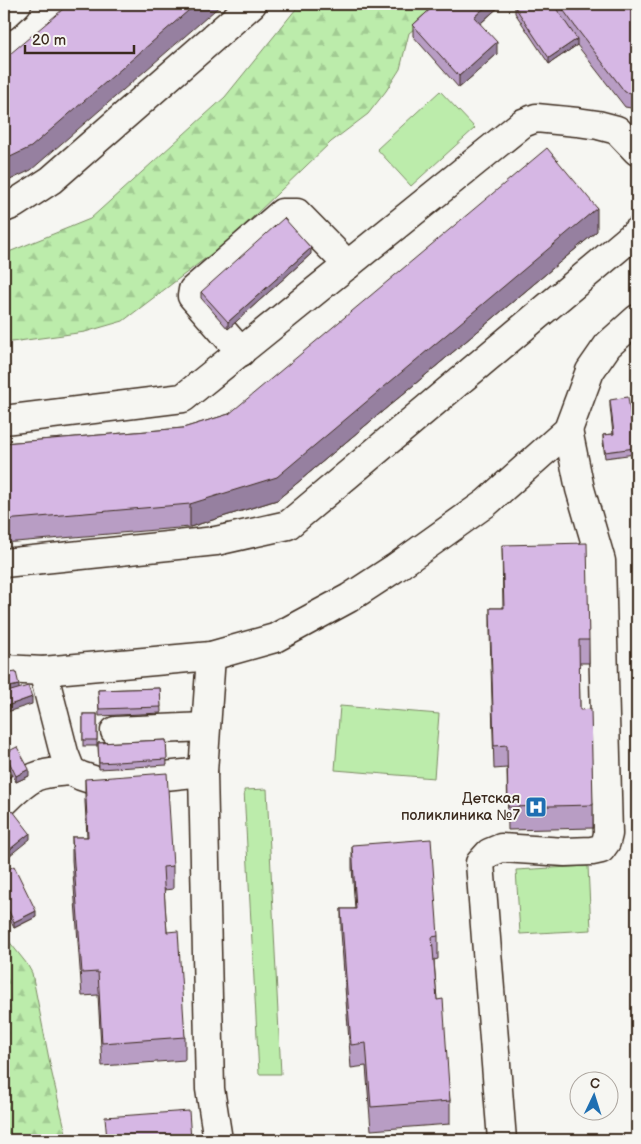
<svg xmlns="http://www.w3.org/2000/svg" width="641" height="1144" viewBox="0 0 641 1144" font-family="'Balsamiq Sans',sans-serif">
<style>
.forest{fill:url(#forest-firs);stroke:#7c8b64}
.park{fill:#bcecab;stroke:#7c8b64}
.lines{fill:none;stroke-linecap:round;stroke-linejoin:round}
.minor-casing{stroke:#3b2a1e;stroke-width:31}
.minor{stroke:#f6f6f2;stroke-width:28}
.wall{fill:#b89dc4;stroke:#3b2a1e}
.shaded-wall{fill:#9680a0;stroke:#3b2a1e}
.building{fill:#d6b7e4;stroke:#3b2a1e}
.labels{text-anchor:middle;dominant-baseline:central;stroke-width:4;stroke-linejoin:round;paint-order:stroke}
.poi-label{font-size:15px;fill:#3b2a1e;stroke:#f6f6f2;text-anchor:end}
</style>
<defs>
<pattern id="forest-firs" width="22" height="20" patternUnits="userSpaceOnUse" patternTransform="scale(1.25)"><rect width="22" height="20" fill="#bcecab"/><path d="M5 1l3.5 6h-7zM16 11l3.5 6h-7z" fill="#a2cb93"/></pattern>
</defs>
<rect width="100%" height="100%" fill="#f6f6f2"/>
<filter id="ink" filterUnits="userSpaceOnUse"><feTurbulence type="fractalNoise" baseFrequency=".02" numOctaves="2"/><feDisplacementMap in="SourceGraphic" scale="10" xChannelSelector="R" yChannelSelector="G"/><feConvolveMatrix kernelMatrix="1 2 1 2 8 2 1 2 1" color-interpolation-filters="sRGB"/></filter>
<g filter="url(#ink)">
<g class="forest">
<polygon points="300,4 438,4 424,21 409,33 400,69 386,91 368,114 331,142 227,242 123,321 85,332 4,343 4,254 90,219 225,97"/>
<polygon points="4,935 27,964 32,973 52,1074 66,1133 69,1140 4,1140"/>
</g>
<g class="park">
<polygon points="440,91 475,128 411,186 377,149"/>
<polygon points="340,706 439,714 434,778 335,770"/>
<polygon points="267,789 281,1074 259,1074 244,790"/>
<polygon points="588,866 591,930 520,934 516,870"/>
</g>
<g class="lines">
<g class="minor-casing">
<g id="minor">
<polyline points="4,16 17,4"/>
<polyline points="4,208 14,204 51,180 252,4"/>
<polyline points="241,352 192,296 193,290 282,213 297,213 348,265"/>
<polyline points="4,420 183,398 523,123 536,118 577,122 598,125 617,130 637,151"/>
<polyline points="4,563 216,541 288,525 637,232"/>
<polyline points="211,656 203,772 210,1089 218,1140"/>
<polyline points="4,669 43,671 211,656 275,638 349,598 395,568 486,503 568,430 590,371 608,345 637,319"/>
<polyline points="43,671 64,753 71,771 81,776 96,781 117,781 203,772"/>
<polyline points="115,731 205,727"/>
<path d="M4,802C13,793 24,783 35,777C46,772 60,772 71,771"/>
<polyline points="502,1140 480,863 489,853 501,848 565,852 592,851 601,849 606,842 608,834 601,561 580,489 568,430"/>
</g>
</g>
<use href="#minor" class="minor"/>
</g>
<g class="wall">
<polygon points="436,4 502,4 480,24 497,54 459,88 413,36 413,25"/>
<polygon points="519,4 637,4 637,109 625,107 577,45 549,64 515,13 515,7"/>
<polygon points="597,231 277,500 190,527 4,543 4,443 183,428 229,414"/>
<polygon points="311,254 228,329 201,298 201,292"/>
<polygon points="610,400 635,448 635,454 605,458 603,441 603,435 613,434 610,406"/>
<polygon points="502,545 589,640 589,663 579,663 580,710 593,805 593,828 508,830 507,768 494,769 490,632 490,608 503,608"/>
<polygon points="160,688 161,713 99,716 98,690"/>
<rect x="83" y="714" width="14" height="32"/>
<polygon points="166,740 167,765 99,769 98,743"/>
<polygon points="5,753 29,776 16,782 5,759"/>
<polygon points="85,779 173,866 173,889 164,890 167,932 185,1037 185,1060 102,1066 98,995 82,996 72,860 72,837 87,837 85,802"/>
<polygon points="352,845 438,936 438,959 434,960 437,1000 450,1101 450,1124 371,1130 366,1066 351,1068 341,932 341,909 355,909 352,868"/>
<polygon points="4,872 36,917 14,928 4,907"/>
</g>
<g class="shaded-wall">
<polygon points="196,4 222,4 31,170 4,183 4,160"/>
<polygon points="489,4 502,4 474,29 474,17"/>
<polygon points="577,39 577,45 549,64 549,58"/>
<polygon points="497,42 497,54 459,88 459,76"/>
<polygon points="597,208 597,231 277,500 190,527 190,504"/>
<polygon points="311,248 311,254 228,329 228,322"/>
<polygon points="19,685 19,691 4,695 4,688"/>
<polygon points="32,697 32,704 4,713 4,707"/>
<polygon points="29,769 29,776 16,782 16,776"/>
<polygon points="30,833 30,839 4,860 4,854"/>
<polygon points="36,911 36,917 14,928 14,922"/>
</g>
<g class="building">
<polygon points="69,4 196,4 31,147 4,160 4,59"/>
<polygon points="436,4 489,4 474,17 497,42 459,76 413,25"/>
<polygon points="519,4 553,4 577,39 549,58 515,7"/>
<polygon points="559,4 637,4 637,94 625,92 577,29"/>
<polygon points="547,148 597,208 277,477 190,504 4,520 4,443 183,428 229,414"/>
<polygon points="284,218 311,248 228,322 201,292"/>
<polygon points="628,397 635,448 605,452 603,435 614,434 610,400"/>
<polygon points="587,543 589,640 579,640 580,710 591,709 593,805 508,807 507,745 494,746 490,608 504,608 502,545"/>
<polygon points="16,672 19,685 4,688 4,674"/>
<polygon points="28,686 32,697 4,707 4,693"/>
<polygon points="160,688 161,707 99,709 98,690"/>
<rect x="83" y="714" width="14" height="26"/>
<polygon points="166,740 167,759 99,763 98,743"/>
<polygon points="17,747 29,769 16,776 5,753"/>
<polygon points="167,773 173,866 163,867 165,903 167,932 178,931 185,1037 102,1043 98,972 82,973 72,837 88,837 85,779"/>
<polygon points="13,811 30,833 4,854 4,818"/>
<polygon points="431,839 438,936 432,937 437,1000 443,999 450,1101 371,1107 366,1043 351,1045 341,909 356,909 352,845"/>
<polygon points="14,866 36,911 14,922 4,901 4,872"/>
<polygon points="189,1111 191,1140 107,1140 105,1117"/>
</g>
</g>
<defs>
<g id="hospital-square" transform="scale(1.125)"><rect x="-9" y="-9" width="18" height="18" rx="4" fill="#1f6fb2" stroke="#f6f6f2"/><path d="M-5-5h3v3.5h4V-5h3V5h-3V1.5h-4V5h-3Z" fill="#fff"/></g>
</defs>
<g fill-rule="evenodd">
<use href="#hospital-square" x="536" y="807"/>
</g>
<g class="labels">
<g class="poi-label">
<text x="520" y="798">Детская<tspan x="520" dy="17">поликлиника №7</tspan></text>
</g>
</g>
<rect width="641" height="1144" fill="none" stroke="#f6f6f2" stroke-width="20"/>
<rect x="10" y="10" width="621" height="1124" fill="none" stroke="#3b2a1e" stroke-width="2" filter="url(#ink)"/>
<g transform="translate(594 1096) rotate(4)"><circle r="24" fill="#f6f6f2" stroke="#aba49d"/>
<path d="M0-4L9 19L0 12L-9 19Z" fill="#1f6fb2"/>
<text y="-8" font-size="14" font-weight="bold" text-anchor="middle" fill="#3b2a1e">С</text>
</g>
<path d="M25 45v8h109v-8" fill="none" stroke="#3b2a1e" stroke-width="2.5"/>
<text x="32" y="45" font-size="15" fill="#3b2a1e" stroke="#f6f6f2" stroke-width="4" paint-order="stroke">20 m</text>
</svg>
